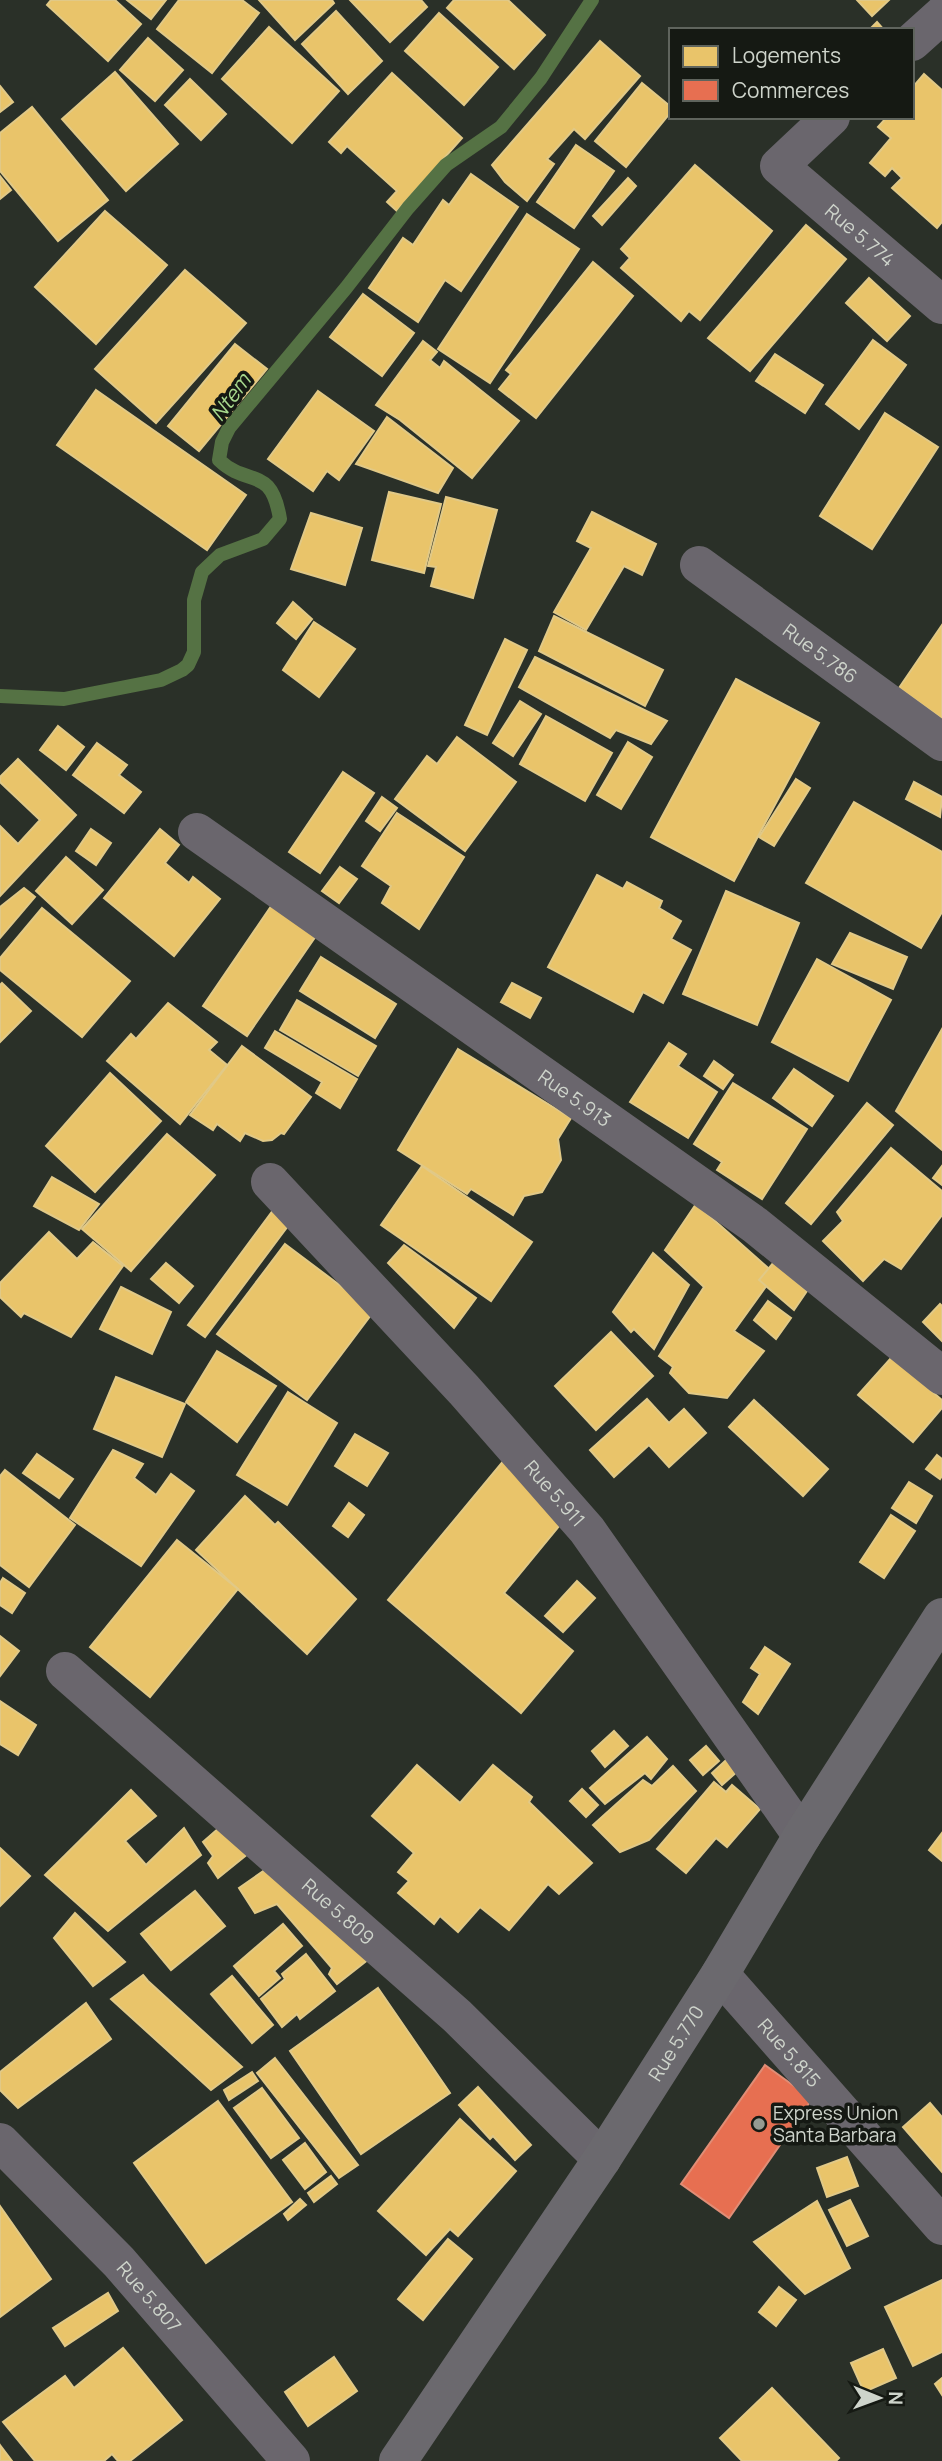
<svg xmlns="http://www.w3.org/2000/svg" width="942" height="2461" viewBox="0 0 942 2461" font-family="Manrope,sans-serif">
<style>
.homes{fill:#e9c46a;stroke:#e1c987;stroke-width:2}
.shops{fill:#e76f51;stroke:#e08d76;stroke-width:2}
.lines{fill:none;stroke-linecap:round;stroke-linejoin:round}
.stream{stroke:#557244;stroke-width:14}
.street{stroke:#6a666d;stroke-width:38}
.secondary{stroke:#6b696e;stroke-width:38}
.poi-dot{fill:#959b92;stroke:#151913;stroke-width:2.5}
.labels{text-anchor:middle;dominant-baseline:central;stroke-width:7;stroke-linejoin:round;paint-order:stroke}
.street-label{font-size:19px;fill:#ced4cb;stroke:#151913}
.poi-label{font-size:19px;fill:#ced4cb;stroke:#151913;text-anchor:start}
.water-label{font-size:21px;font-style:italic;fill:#a7d88d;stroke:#151913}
</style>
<rect width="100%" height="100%" fill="#2a3028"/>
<g class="homes">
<polygon points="51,0 115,0 141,24 108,61 47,5"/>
<polygon points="127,0 166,0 151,19"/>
<polygon points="179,0 242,0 259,13 212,73 157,29"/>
<polygon points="259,0 332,0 334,3 295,40"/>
<polygon points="350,0 421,0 427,7 390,42"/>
<polygon points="454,0 508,0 545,35 514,69 447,8"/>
<polygon points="857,0 889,0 872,16"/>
<polygon points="336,11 382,61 348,94 302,44"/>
<polygon points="439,13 498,67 464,105 405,51"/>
<polygon points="877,22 884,30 869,30"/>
<polygon points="269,27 339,91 292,143 222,79"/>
<polygon points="148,38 183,70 155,101 120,70"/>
<polygon points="600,41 640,76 585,139 574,129 547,159 554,164 527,201 505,182 492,165"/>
<polygon points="115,72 178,144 126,191 62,119"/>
<polygon points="392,73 462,138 397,211 387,202 397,191 347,146 341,153 329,142"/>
<polygon points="924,74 942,90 942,222 937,228 892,188 902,178 892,168 885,176 870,163 891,138 878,127 887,117 912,117 912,88"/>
<polygon points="190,79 226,114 201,140 165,105"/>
<polygon points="642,83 671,107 671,112 626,167 595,141"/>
<polygon points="0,86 13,102 0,112"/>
<polygon points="32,107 108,200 58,241 0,171 0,133"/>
<polygon points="576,145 614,171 574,228 537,202"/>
<polygon points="695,165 772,231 700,320 689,311 681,321 621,268 630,258 621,249"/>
<polygon points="471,174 518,207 461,291 445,280 418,322 369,288 403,238 413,245 443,200 449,205"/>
<polygon points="0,176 11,190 0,199"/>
<polygon points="628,178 636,186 602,225 593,216"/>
<polygon points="105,211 167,265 96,344 35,287"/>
<polygon points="527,214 579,249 490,383 438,349"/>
<polygon points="806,225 846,259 750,371 708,338"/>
<polygon points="593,262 633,296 536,418 499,389 511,374 506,370"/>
<polygon points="185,270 246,323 156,423 95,369"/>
<polygon points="869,278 910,316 887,341 846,303"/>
<polygon points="363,294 414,333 382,376 330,337"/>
<polygon points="873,340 906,365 859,429 826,404"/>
<polygon points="423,341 437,352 430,360 440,368 444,361 519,421 472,478 400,420 376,405"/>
<polygon points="235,344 267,369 199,451 168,426"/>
<polygon points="775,354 823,385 805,413 756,381"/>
<polygon points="96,390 246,495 207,550 57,445"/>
<polygon points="318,391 374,431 339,480 327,471 313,491 268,459"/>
<polygon points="885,413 938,447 872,549 820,516"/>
<polygon points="387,417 453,468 438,493 356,464"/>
<polygon points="389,492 441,504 424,573 372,560"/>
<polygon points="446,497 497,510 473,598 431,586 436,567 428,566"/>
<polygon points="592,512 656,544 642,575 624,566 586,630 554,612 591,548 577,541"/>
<polygon points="311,513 362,528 345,585 291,569"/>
<polygon points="293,602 312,619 296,639 277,623"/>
<polygon points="554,616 663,670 645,706 539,651"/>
<polygon points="314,622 355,649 319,697 283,670"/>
<polygon points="942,625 942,719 899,688"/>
<polygon points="505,639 527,650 487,735 465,725"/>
<polygon points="535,657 667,721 651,744 616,730 610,738 519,687"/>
<polygon points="736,679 819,723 734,881 651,837"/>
<polygon points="520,701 541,714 513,756 493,743"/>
<polygon points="546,716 612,753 585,801 520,764"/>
<polygon points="58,726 84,747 66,770 40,750"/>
<polygon points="457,737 516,782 465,851 395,799 427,756 437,764"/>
<polygon points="628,742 652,757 621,809 597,795"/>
<polygon points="97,743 127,765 119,775 141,792 124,813 73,775"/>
<polygon points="18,759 76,815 0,896 0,826 18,844 40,820 0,782 0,777"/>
<polygon points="343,772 374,793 320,873 289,852"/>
<polygon points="796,779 810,788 774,846 759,837"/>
<polygon points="914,782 942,797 940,817 906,799"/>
<polygon points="382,797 397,808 380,831 366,821"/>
<polygon points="854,802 942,852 942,912 921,948 806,883"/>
<polygon points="397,813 464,857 419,929 382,903 391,886 362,866"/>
<polygon points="91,829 111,843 96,865 76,851"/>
<polygon points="160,829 179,845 165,863 189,883 193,877 220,899 174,956 104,898"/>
<polygon points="66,857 103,890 72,924 36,891"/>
<polygon points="340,867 357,879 339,903 322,891"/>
<polygon points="597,875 623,889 627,882 662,901 659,908 681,921 671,939 691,950 663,1003 643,992 633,1012 548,967"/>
<polygon points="24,888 35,897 0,938 0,907"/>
<polygon points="726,891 799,923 757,1025 683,994"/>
<polygon points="274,902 318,933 247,1036 203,1006"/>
<polygon points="42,908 130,981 82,1037 0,970 0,958"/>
<polygon points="850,933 907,957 893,989 832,964"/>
<polygon points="321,957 396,1004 375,1038 300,991"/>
<polygon points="817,959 891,1000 848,1081 772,1042"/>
<polygon points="2,983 31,1011 0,1042 0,985"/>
<polygon points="512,983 541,998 530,1018 501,1002"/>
<polygon points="297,1000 376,1046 358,1076 280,1030"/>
<polygon points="168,1003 217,1042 209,1050 227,1065 180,1124 107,1061 131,1034 136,1039"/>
<polygon points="942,1029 942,1150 896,1111"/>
<polygon points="275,1031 357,1079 340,1108 316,1093 322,1082 265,1048"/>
<polygon points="669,1043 686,1054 678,1066 717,1092 688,1138 630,1102"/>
<polygon points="242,1046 311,1097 284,1134 281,1133 272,1140 263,1141 245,1133 240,1141 217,1124 213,1130 190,1115"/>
<polygon points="458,1049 571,1118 558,1139 561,1160 542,1192 524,1196 513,1215 471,1189 467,1194 398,1150"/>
<polygon points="714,1061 733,1075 723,1089 704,1076"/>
<polygon points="794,1069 833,1096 812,1126 773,1098"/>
<polygon points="110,1073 161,1121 95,1192 46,1146"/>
<polygon points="733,1083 807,1129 762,1199 717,1170 722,1162 694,1144"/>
<polygon points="867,1103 893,1125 811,1224 786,1203"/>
<polygon points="167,1134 215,1175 131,1271 82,1229"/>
<polygon points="891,1148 942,1191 942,1215 901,1269 884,1259 863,1281 823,1241 843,1221 837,1212"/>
<polygon points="422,1166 532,1242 491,1301 381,1225"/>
<polygon points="942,1166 942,1185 933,1178"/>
<polygon points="52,1177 99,1204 79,1230 34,1206"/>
<polygon points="696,1204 775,1274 734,1331 764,1351 727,1398 689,1393 670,1373 673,1367 659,1356 704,1287 665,1250"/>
<polygon points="274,1209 291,1222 205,1337 188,1325"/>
<polygon points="49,1232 77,1259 93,1242 123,1266 71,1337 24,1313 21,1317 0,1297 0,1283"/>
<polygon points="285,1244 374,1311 307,1400 217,1334"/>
<polygon points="404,1245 476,1298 454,1328 388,1263"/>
<polygon points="653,1253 689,1285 654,1349 634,1329 631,1332 613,1312"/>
<polygon points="774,1262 807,1291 794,1310 759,1280"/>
<polygon points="166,1263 193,1286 179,1303 151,1279"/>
<polygon points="121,1287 171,1312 152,1354 100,1329"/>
<polygon points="768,1301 791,1318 776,1339 754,1320"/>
<polygon points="940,1304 942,1306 942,1341 923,1322"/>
<polygon points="611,1332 653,1376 596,1430 555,1386"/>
<polygon points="217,1351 276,1386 237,1442 186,1402"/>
<polygon points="892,1357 942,1400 942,1408 913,1442 858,1395"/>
<polygon points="116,1377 185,1404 162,1457 94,1429"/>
<polygon points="288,1392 337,1423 287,1505 237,1475"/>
<polygon points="647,1399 669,1423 684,1409 706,1433 669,1467 649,1445 614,1477 590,1450"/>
<polygon points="754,1400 828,1469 803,1496 729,1427"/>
<polygon points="355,1434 388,1453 367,1486 335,1466"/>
<polygon points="113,1450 143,1464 134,1478 156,1495 171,1474 194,1491 141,1566 70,1518"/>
<polygon points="37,1454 73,1479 59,1498 23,1473"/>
<polygon points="937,1455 942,1459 942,1476 940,1479 926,1469"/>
<polygon points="505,1459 569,1514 504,1593 573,1651 521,1713 388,1600"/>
<polygon points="5,1470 75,1525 29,1587 0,1565 0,1476"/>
<polygon points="909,1482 932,1496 916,1523 892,1508"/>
<polygon points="245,1496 275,1525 278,1522 356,1599 307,1654 196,1550"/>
<polygon points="349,1503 364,1515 348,1537 333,1526"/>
<polygon points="891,1515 915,1531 884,1578 860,1562"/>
<polygon points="177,1540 238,1589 150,1697 90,1647"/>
<polygon points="3,1578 25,1593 12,1613 0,1605 0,1583"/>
<polygon points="577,1581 595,1598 563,1632 545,1616"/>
<polygon points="0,1636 19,1651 0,1676"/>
<polygon points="765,1647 790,1664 758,1714 743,1702 760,1674 751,1668"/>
<polygon points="0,1701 36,1725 18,1755 0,1744"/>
<polygon points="614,1731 628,1746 605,1767 592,1751"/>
<polygon points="647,1737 667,1759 651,1779 645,1773 605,1804 590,1788"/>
<polygon points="706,1746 719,1761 703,1775 690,1760"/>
<polygon points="736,1751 747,1763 722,1785 712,1773"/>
<polygon points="417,1765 460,1803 493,1765 532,1797 529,1802 592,1863 559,1894 548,1884 509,1930 480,1907 458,1932 440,1916 434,1924 398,1893 409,1881 398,1872 414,1853 372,1816"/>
<polygon points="673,1766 696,1791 649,1840 620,1852 593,1825 643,1780 652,1786"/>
<polygon points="714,1782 726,1792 732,1785 760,1809 727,1847 716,1838 686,1873 657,1849"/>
<polygon points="582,1789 598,1805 586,1817 570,1801"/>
<polygon points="131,1790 156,1816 125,1841 146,1865 184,1828 201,1855 108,1931 45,1875"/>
<polygon points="220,1827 249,1853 218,1878 208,1863 213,1856 203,1842"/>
<polygon points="942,1833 942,1861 929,1850"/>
<polygon points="0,1848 30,1876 0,1906"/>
<polygon points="269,1867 369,1959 337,1984 329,1974 332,1968 277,1904 255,1913 239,1888"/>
<polygon points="195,1891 225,1926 171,1970 141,1934"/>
<polygon points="75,1913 125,1962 93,1986 54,1938"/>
<polygon points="283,1924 302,1946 274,1971 280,1978 259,1996 234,1966"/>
<polygon points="306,1954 335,1991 300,2019 297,2014 282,2027 261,1999 285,1979 282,1974"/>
<polygon points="143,1975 148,1981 242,2067 211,2090 111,1999"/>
<polygon points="232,1976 273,2025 252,2043 211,1994"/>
<polygon points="378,1988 450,2093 361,2154 290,2051"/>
<polygon points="86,2003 111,2039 18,2108 0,2090 0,2072"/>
<polygon points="275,2058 358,2165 339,2178 257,2073"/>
<polygon points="252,2072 258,2081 229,2100 224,2090"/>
<polygon points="478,2087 531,2145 515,2160 493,2136 490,2139 459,2105"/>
<polygon points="262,2088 299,2138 271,2158 234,2108"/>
<polygon points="218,2101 292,2202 206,2263 134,2163"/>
<polygon points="930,2103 942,2117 942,2172 903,2127"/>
<polygon points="460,2119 516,2171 458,2236 450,2229 426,2255 378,2211"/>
<polygon points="305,2143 326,2172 305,2189 283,2160"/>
<polygon points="847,2157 858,2186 827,2197 817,2168"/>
<polygon points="331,2176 337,2184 314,2202 308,2193"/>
<polygon points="300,2199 306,2205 288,2220 284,2214"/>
<polygon points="850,2200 868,2236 847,2246 829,2210"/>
<polygon points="817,2201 850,2268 805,2294 754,2242"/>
<polygon points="0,2206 51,2279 0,2317"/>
<polygon points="448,2239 472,2259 423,2320 398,2299"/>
<polygon points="942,2280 942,2352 913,2366 885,2307"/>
<polygon points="779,2287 796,2300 776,2326 759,2312"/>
<polygon points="108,2293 118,2311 65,2346 53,2328"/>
<polygon points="123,2348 182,2420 130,2461 118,2461 112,2454 104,2461 35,2461 3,2422 65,2376 74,2388"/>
<polygon points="883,2349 896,2378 864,2392 851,2363"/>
<polygon points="334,2357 357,2391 308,2426 285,2392"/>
<polygon points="942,2378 942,2395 935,2384"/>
<polygon points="772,2388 839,2458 836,2461 742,2461 720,2438"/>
<polygon points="0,2445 12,2461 0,2461"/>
</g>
<polygon class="shops" points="765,2065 812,2099 729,2218 681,2184"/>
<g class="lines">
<path class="stream" d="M0,696L64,699L161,680L182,670L188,665L194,652V600L202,572L220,555L263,539L280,519C271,464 248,488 219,460L222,442L229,428L346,288L408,208L446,165L501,127L541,78L592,0"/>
<g class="street">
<polyline points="912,42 942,15"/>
<path id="s1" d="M831,117L779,166L942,305"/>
<path id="s2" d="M699,565L942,742"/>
<path id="s3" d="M197,832L755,1225L942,1376"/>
<path id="s4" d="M270,1182L464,1390L587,1530L802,1836"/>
<path id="s5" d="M65,1671L457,2016L602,2159"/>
<path id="s6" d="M720,1974L942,2226"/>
<path id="s7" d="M0,2142L119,2262L291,2461"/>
</g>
<path class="secondary" id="s8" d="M398,2461L602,2159L720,1974L802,1836L942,1617"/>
</g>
<circle class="poi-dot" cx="759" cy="2124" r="7"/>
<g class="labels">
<g class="street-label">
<text stroke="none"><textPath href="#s1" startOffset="178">Rue 5.774</textPath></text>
<text stroke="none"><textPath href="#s2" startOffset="150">Rue 5.786</textPath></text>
<text stroke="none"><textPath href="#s3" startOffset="462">Rue 5.913</textPath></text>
<text stroke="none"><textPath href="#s4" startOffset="422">Rue 5.911</textPath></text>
<text stroke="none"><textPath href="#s5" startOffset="364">Rue 5.809</textPath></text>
<text stroke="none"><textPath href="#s8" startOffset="502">Rue 5.770</textPath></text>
<text stroke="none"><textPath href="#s6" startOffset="105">Rue 5.815</textPath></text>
<text stroke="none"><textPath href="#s7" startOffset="215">Rue 5.807</textPath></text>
</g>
<g class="poi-label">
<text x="773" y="2113">Express Union<tspan x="773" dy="22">Santa Barbara</tspan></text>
</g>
<g class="water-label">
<text transform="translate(230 397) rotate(-54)">Ntem</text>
</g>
</g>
<rect x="669" y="28" width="245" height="91" fill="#151913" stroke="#5f645d" stroke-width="2"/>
<rect x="683" y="46" width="35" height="21" fill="#e9c46a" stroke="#5f645d" stroke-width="2"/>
<text x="732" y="63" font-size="21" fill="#ced4cb">Logements</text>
<rect x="683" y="80" width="35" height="21" fill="#e76f51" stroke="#5f645d" stroke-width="2"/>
<text x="732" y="98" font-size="21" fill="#ced4cb">Commerces</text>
<g transform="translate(879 2398) rotate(91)" stroke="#151913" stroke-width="5" paint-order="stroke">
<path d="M0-5L12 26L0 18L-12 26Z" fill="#ced4cb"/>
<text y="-10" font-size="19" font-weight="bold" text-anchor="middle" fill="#ced4cb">N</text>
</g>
</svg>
